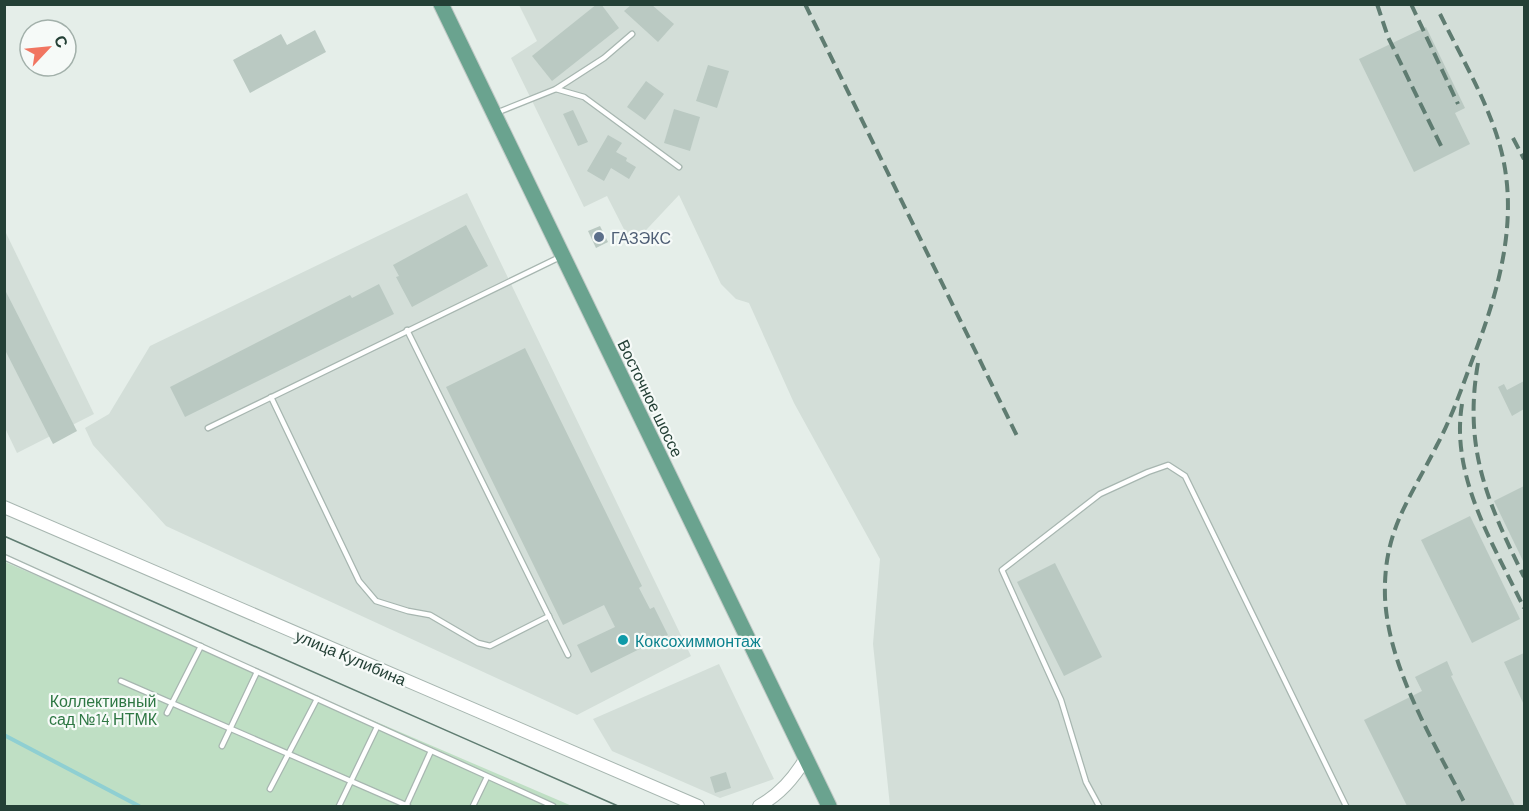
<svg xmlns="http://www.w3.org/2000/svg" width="1529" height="811" viewBox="0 0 1529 811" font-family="Barlow,sans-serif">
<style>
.built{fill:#d3ded8}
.green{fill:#bfdfc4}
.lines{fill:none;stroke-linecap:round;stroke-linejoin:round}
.stream{stroke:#8fcfd2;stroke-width:4}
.building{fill:#bac9c2}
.service-casing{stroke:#a7b6b0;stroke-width:7}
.tertiary-casing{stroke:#a7b6b0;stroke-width:14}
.primary-casing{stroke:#c2cac7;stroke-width:17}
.service{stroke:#fff;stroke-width:4.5}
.tertiary{stroke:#fff;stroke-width:12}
.primary{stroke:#6aa38f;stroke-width:15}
.tram{stroke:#5f7c71;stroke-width:1.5}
.rail{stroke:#5f7c71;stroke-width:4;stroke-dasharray:12 6;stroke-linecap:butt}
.service-dot{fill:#5c6f8a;stroke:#f6faf8;stroke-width:2}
.culture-dot{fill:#0f9aa8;stroke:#f6faf8;stroke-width:2}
.labels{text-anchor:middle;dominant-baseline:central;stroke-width:4.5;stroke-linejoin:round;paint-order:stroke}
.service-label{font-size:16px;fill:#4e5e75;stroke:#f6faf8;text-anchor:start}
.street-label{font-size:16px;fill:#244036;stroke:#f6faf8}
.culture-label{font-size:16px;fill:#0d838f;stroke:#f6faf8;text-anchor:start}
.park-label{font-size:16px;fill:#2e7743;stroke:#f6faf8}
</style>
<rect width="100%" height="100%" fill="#e5eee9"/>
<g class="built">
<polygon points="519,5 1524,5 1524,806 890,806 873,644 880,559 794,403 749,303 736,299 721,284 679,195 632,245 607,196 584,207 511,58 537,41"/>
<polygon points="467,193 691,656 577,715 166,526 93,445 85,428 109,414 150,346"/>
<polygon points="4,229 94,414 17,453 5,428"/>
<polygon points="719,664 774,779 720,798 612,751 593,719"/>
</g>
<polygon class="green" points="5,562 572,806 5,806"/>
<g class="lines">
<polyline class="stream" points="4,735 139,806"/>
</g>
<g class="building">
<polygon points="597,4 601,4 619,28 552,81 532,56"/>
<polygon points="631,5 652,5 674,24 658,42 624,11"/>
<polygon points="1426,27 1465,108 1455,113 1470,144 1414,172 1359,59"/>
<polygon points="315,30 326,52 250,93 233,60 281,34 287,45"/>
<polygon points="708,65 729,71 717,108 696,101"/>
<polygon points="646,81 664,94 645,120 627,107"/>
<polygon points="674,109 700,117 690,151 664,143"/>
<polygon points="573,110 588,142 578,146 563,114"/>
<polygon points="608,135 622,143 616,152 627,158 626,161 636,167 629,179 611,168 604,181 587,171"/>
<polygon points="466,225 488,266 412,307 396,277 399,276 393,265"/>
<polygon points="600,226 608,242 596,248 588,231"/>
<polygon points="379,284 394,314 185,417 170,387 350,295 352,298"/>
<polygon points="4,288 77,431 53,444 4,348"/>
<polygon points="525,348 642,586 639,588 650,609 654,607 668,635 591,673 577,645 615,627 604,605 563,625 446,387"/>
<polygon points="1524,381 1524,409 1512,416 1498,387 1504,384 1507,390"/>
<polygon points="1524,486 1524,563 1494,501"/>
<polygon points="1470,516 1520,619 1472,643 1421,540"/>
<polygon points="1055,563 1102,657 1064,676 1017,582"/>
<polygon points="1524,653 1524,705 1504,662"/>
<polygon points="1447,661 1453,675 1451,676 1515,806 1407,806 1364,720 1422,691 1415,677"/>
<polygon points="726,772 731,788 715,793 710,777"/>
</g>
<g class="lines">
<g class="service-casing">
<g id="service">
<polyline points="556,89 584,97 679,167"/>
<polyline points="496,113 556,89 604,58 632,34"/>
<polyline points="407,330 568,655"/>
<polyline points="271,397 359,581 376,601 408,611 430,615 478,643 490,646 549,616"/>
<polyline points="208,428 560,257"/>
<polyline points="4,557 553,806"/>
<polyline points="121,681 408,806"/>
<polyline points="167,713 201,646"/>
<polyline points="222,746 257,672"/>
<polyline points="270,789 317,699"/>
<polyline points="339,806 377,727"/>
<polyline points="406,806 431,751"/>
<polyline points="473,806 487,777"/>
<polyline points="1099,806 1086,782 1061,700 1002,570 1100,494 1148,472 1168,465 1185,476 1346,806"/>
</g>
</g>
<g class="tertiary-casing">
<g id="tertiary">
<polyline points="4,507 698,806"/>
<path d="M759,806C780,794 793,779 806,758"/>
</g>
</g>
<g class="primary-casing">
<polyline id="primary" points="441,4 829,806"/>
</g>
<use href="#service" class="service"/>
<use href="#tertiary" class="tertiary"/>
<use href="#primary" class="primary"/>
<polyline class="tram" points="4,536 618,806"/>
<g class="rail">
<polyline points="805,4 1019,440"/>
<polyline points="1377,4 1388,37 1443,150"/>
<polyline points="1411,4 1458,104"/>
<path d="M1440,14C1461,57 1487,100 1500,146C1520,218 1499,290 1473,358C1462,387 1452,417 1437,445C1409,501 1383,531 1385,597C1388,669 1435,743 1466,806"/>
<polyline points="1513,138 1524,159"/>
<path d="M1478,363C1463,449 1488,503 1524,577"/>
<path d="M1462,404C1450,477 1494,545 1524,608"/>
</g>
</g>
<circle class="service-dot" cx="599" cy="237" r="6"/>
<circle class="culture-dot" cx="623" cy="640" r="6"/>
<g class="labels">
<g class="service-label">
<text x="611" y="237">ГАЗЭКС</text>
</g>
<g class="street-label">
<text transform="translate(651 398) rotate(64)">Восточное шоссе</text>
<text transform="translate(351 657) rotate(23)">улица Кулибина</text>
</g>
<g class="culture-label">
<text x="635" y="640">Коксохиммонтаж</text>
</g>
<g class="park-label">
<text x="103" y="700">Коллективный<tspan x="103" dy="18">сад №14 НТМК</tspan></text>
</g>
</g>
<rect width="1529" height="811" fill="none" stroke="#244036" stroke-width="12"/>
<g transform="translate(48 48) rotate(64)"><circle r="28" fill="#f6faf8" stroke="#a2b0aa" stroke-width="1.5"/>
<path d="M0-4.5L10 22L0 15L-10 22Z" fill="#f17561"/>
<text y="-9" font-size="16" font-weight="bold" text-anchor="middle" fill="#244036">С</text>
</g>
</svg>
